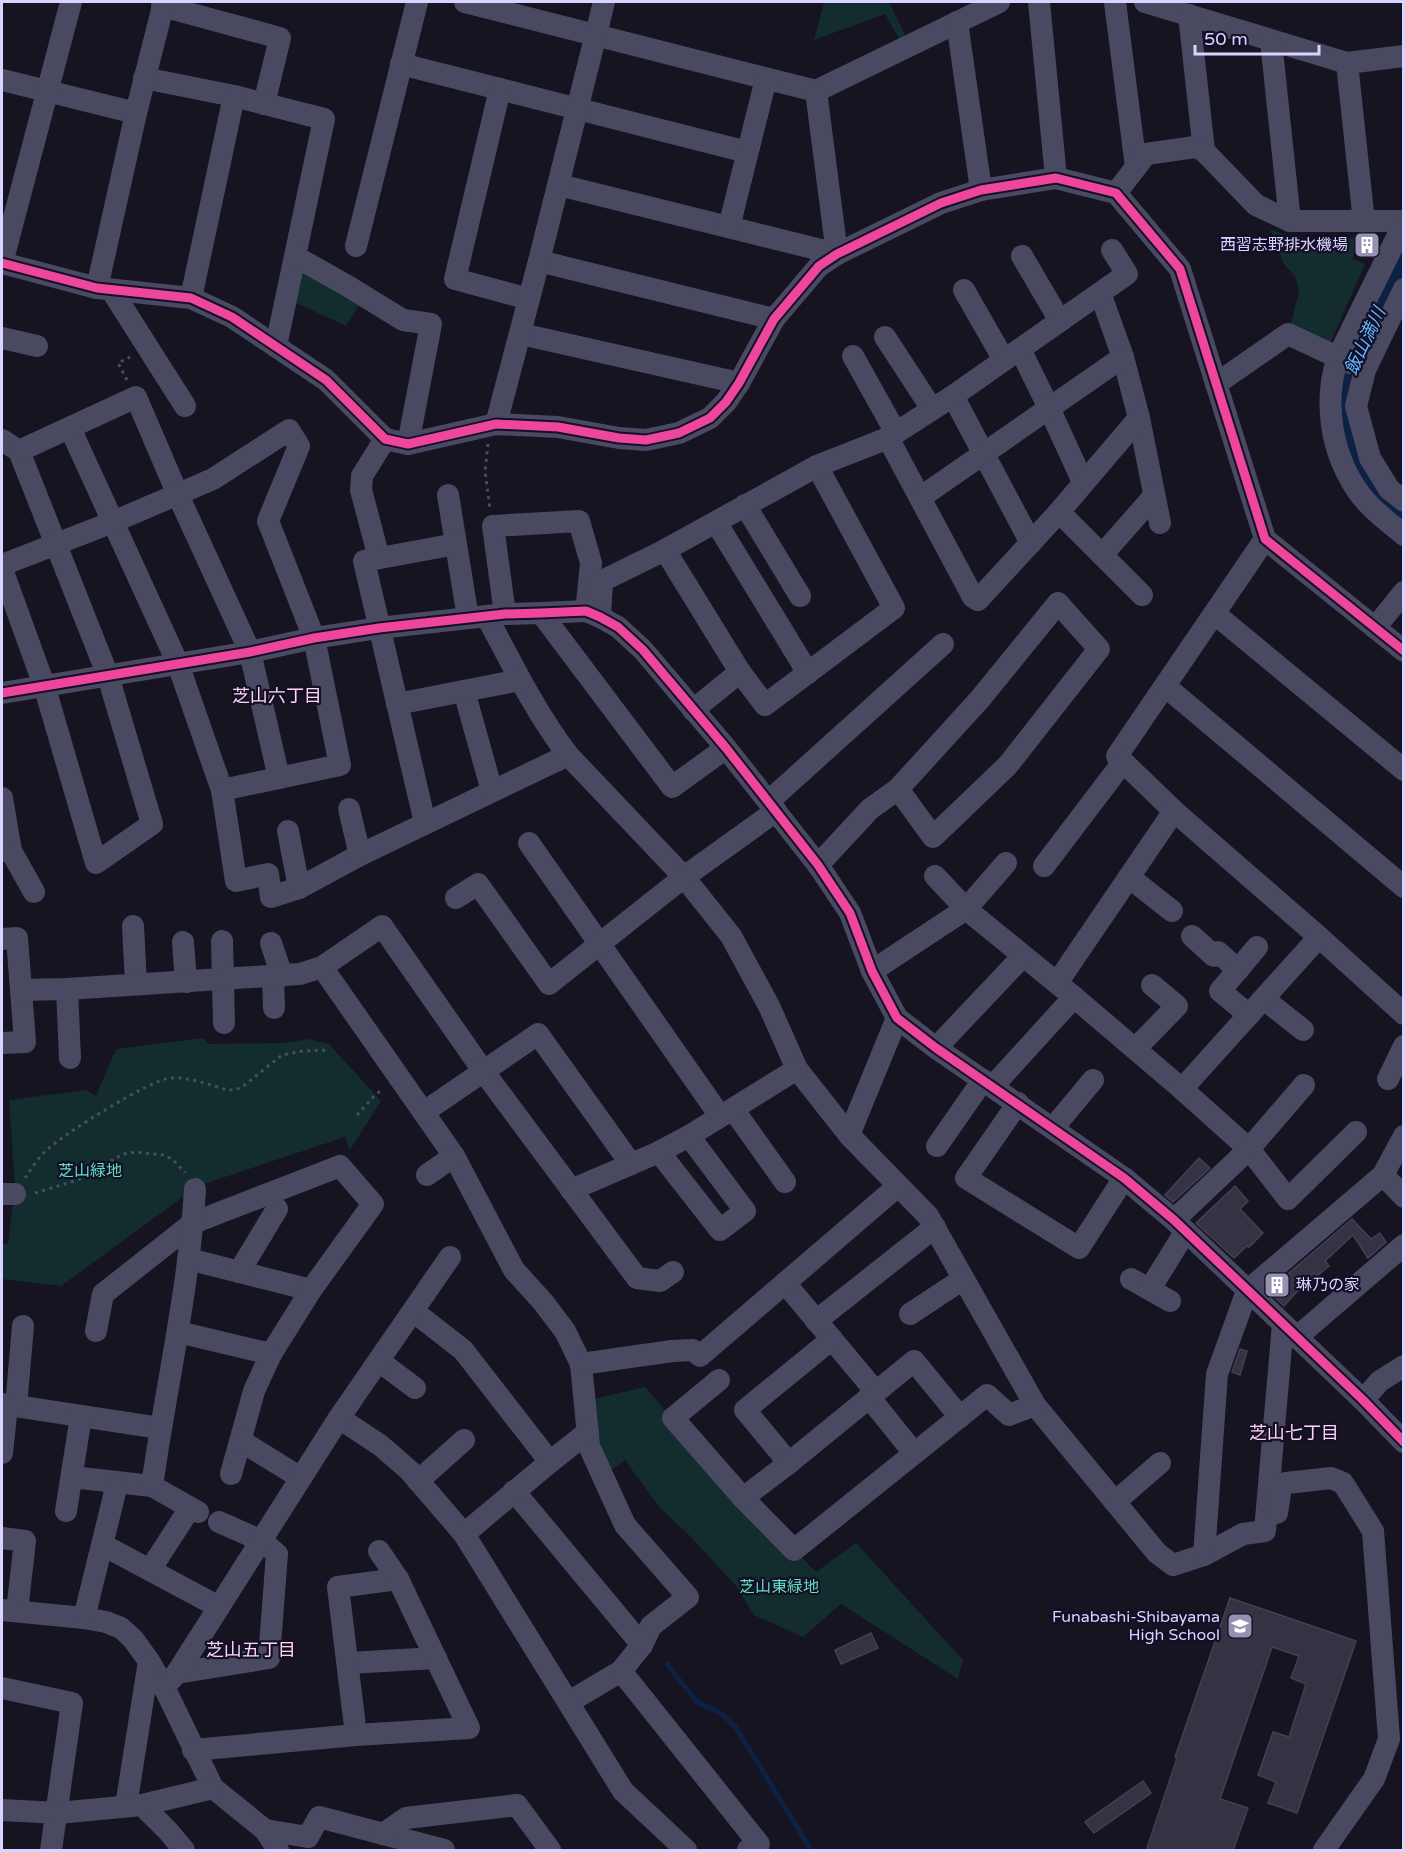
<svg xmlns="http://www.w3.org/2000/svg" width="1405" height="1852" viewBox="0 0 1405 1852" font-family="'Varela Round','Noto Sans JP',sans-serif">
<style>
.green{fill:#132c2d}
.lines{fill:none;stroke-linecap:round;stroke-linejoin:round}
.stream{stroke:#0d2144;stroke-width:5}
.river{stroke:#0d2144;stroke-width:30}
.building{fill:#343243;stroke:#433f54;stroke-width:1.5}
.path{stroke:#44505f;stroke-width:3;stroke-dasharray:3 4.5;stroke-linecap:butt}
.minor{stroke:#4a4962;stroke-width:22}
.cycleway-casing{stroke:#130f26;stroke-width:13}
.cycleway{stroke:#ed469a;stroke-width:9}
.labels{text-anchor:middle;dominant-baseline:central;stroke-width:4.5;stroke-linejoin:round;paint-order:stroke}
.poi-label{font-size:16px;fill:#d9d4ff;stroke:#130f26;text-anchor:end}
.park-label{font-size:16px;fill:#5fe0c0;stroke:#130f26}
.water-label{font-size:18px;font-style:italic;fill:#62b6ff;stroke:#130f26}
.neighbourhood-label{font-size:18px;fill:#ffd6f0;stroke:#130f26}
</style>
<rect width="100%" height="100%" fill="#161421"/>
<g class="green">
<polygon points="824,2 889,2 905,35 900,40 885,14 814,40"/>
<polygon points="1270,229 1305,242 1356,238 1353,259 1365,264 1329,346 1290,328 1299,291 1295,276 1284,264"/>
<polygon points="302,268 363,299 346,326 294,302"/>
<polygon points="203,1038 208,1044 284,1043 308,1039 329,1044 381,1101 350,1150 345,1137 198,1186 61,1286 2,1279 2,1243 8,1244 15,1189 9,1100 86,1090 96,1096 116,1049"/>
<polygon points="645,1387 665,1410 670,1421 816,1572 856,1543 963,1660 958,1679 841,1604 803,1637 754,1615 736,1586 689,1535 660,1508 625,1460 607,1473 593,1431 594,1399"/>
</g>
<g class="lines">
<polyline class="stream" points="667,1664 698,1703 720,1713 735,1726 811,1850"/>
<polyline class="river" points="1404,257 1362,344 1345,383 1345,404 1351,445 1367,483 1404,518"/>
</g>
<g class="building">
<polygon points="1199,1158 1210,1168 1173,1202 1165,1195"/>
<polygon points="1235,1186 1248,1201 1240,1209 1263,1233 1249,1247 1247,1246 1234,1258 1196,1223"/>
<polygon points="1352,1219 1371,1239 1380,1233 1386,1242 1368,1258 1353,1235 1325,1261 1329,1266 1317,1276 1314,1273 1284,1306 1268,1291"/>
<polygon points="1240,1349 1247,1351 1240,1375 1232,1372"/>
<polygon points="1230,1598 1356,1641 1297,1813 1268,1803 1276,1782 1258,1775 1273,1732 1289,1737 1306,1684 1291,1678 1299,1656 1272,1647 1220,1799 1248,1808 1233,1851 1146,1851 1177,1758 1175,1757"/>
<polygon points="871,1633 878,1648 841,1664 835,1650"/>
<polygon points="1143,1781 1151,1793 1094,1833 1085,1822"/>
</g>
<g class="lines">
<g class="path">
<polyline points="127,380 118,363 130,357"/>
<polyline points="488,444 485,471 490,509"/>
<polyline points="357,1115 375,1095 383,1089"/>
<path d="M25,1178C32,1168 38,1157 48,1149C65,1133 150,1080 170,1078C187,1076 212,1086 228,1090H235L242,1087L282,1055L303,1051L329,1050"/>
<polyline points="35,1193 78,1180 123,1154 135,1152 164,1155 173,1160 185,1173"/>
</g>
<g class="minor">
<polyline points="465,2 816,91 999,2"/>
<polyline points="1039,2 1056,178"/>
<polyline points="1115,2 1136,167"/>
<polyline points="1145,2 1347,63 1404,56"/>
<polyline points="162,6 280,38 264,104"/>
<polyline points="1189,15 1204,151"/>
<polyline points="957,22 981,190"/>
<polyline points="1271,41 1290,221"/>
<polyline points="1347,63 1364,222"/>
<polyline points="401,64 747,152"/>
<polyline points="144,78 234,96 324,119 276,346"/>
<polyline points="2,80 136,113"/>
<polyline points="500,89 455,279 529,299"/>
<polyline points="559,185 837,254 816,91"/>
<polyline points="1116,193 1146,154 1195,147 1204,151 1256,205 1290,221 1404,221"/>
<path d="M1404,223L1338,357C1323,401 1331,452 1357,490C1369,508 1387,521 1404,535"/>
<polyline points="729,227 766,79"/>
<polyline points="356,246 417,2"/>
<polyline points="1022,256 1060,321"/>
<polyline points="296,257 346,285 403,320 431,324 408,444"/>
<polyline points="539,261 774,319"/>
<polyline points="2,263 97,288 191,298 232,317 326,380 385,439 408,444 496,424 558,427 619,438 646,440 679,433 710,418 726,402 739,383 774,319 819,266 837,254 941,203 981,190 1056,178 1116,193 1180,269 1265,539 1404,651"/>
<polyline points="2,263 71,2"/>
<polyline points="97,288 136,113 164,2"/>
<polyline points="1404,289 1365,370 1356,406 1370,458 1389,489 1404,501"/>
<polyline points="964,290 1004,360"/>
<polyline points="112,291 185,406"/>
<polyline points="1100,293 1123,357 1139,418 1160,523"/>
<polyline points="191,298 234,96"/>
<polyline points="521,334 739,383"/>
<polyline points="885,337 932,409"/>
<polyline points="2,338 37,346"/>
<polyline points="1020,349 1049,408 1083,482"/>
<polyline points="853,356 896,433"/>
<polyline points="1216,384 1288,334 1350,363"/>
<polyline points="953,396 1031,543"/>
<polyline points="496,424 539,261 604,2"/>
<polyline points="70,428 178,664 222,790 236,881 268,874 271,897 299,888 360,855 568,755"/>
<polyline points="888,438 973,597 978,600 1059,512 1139,418"/>
<polyline points="2,440 19,451 108,676 152,824 96,863 44,685 2,569"/>
<polyline points="19,451 136,397 178,495 250,652 279,778"/>
<polyline points="448,495 468,618"/>
<polyline points="921,497 1123,357"/>
<polyline points="745,505 800,596"/>
<polyline points="1059,512 1142,595"/>
<polyline points="716,522 808,673"/>
<polyline points="1265,539 1117,756 1174,811 1319,937 1404,1014"/>
<polyline points="665,550 740,672 765,705 894,608 817,466"/>
<polyline points="1102,555 1154,496"/>
<polyline points="379,558 361,490 362,476 385,439"/>
<polyline points="2,565 113,522 213,479 289,430 299,446 268,521 314,638 340,765 222,790"/>
<polyline points="541,613 672,787 726,748"/>
<polyline points="505,614 493,526 579,521 591,563 587,603"/>
<polyline points="1215,614 1404,770"/>
<path d="M487,617C512,664 536,713 568,755L684,877L731,936L769,1006L797,1069L849,1135L928,1216L1035,1405L1157,1553L1173,1565L1204,1555L1243,1534L1265,1531L1283,1324"/>
<polyline points="600,617 602,581 665,550 817,466 888,438 953,396 1127,274 1112,250"/>
<polyline points="1375,628 1404,592"/>
<polyline points="1165,686 1404,887"/>
<polyline points="464,691 492,791"/>
<polyline points="2,693 250,652 314,638 379,628 505,614 541,613 586,611 600,617 618,627 643,650 726,748 818,865 850,913 872,971 897,1018 936,1048 1124,1178 1174,1220 1363,1400 1404,1442"/>
<polyline points="397,704 520,680"/>
<polyline points="693,710 740,672"/>
<polyline points="2,798 11,851 2,851"/>
<polyline points="769,801 943,644"/>
<polyline points="349,809 360,855"/>
<polyline points="425,823 364,561 456,544"/>
<polyline points="288,831 299,888"/>
<polyline points="529,843 720,1116"/>
<polyline points="11,851 34,892"/>
<polyline points="818,865 870,809 898,789 980,699 1058,603 1099,649 1008,765 933,837 898,789"/>
<polyline points="1044,866 1123,762"/>
<polyline points="935,876 966,909 1074,997 1182,1089 1249,1149 1288,1199 1356,1132"/>
<polyline points="1129,877 1172,911"/>
<polyline points="456,898 478,884 549,984 684,877 776,811"/>
<polyline points="133,926 136,984"/>
<polyline points="1192,936 1214,956 1218,952 1238,970"/>
<polyline points="2,939 17,938 25,1042 2,1043"/>
<polyline points="222,941 224,1023"/>
<polyline points="183,942 186,982"/>
<polyline points="271,943 282,976"/>
<polyline points="322,967 454,1156 514,1270 543,1302 565,1331 581,1364 589,1446 625,1525 688,1597 651,1626 642,1645 621,1671 569,1702"/>
<polyline points="872,971 966,909 1006,863"/>
<polyline points="273,977 274,1008"/>
<polyline points="1057,983 1174,811"/>
<polyline points="67,989 70,1058"/>
<polyline points="21,990 67,989 300,974 322,967 382,926 484,1072 637,1278 660,1281 673,1272"/>
<polyline points="1264,999 1303,1030"/>
<polyline points="1249,1015 1220,991 1257,947"/>
<polyline points="936,1048 1023,956"/>
<polyline points="1135,1049 1177,1006 1152,985"/>
<polyline points="1388,1079 1404,1046"/>
<polyline points="993,1086 1074,997"/>
<polyline points="1182,1089 1319,937"/>
<polyline points="1018,1103 966,1178 1079,1248 1124,1178"/>
<polyline points="733,1109 785,1182"/>
<polyline points="424,1112 538,1034 631,1164"/>
<polyline points="1053,1128 1093,1080"/>
<polyline points="849,1135 897,1018"/>
<polyline points="937,1146 983,1080"/>
<polyline points="659,1152 720,1230 745,1211 689,1136"/>
<polyline points="427,1175 454,1156"/>
<polyline points="1383,1175 1404,1197"/>
<polyline points="571,1190 659,1152 689,1136 797,1069"/>
<polyline points="2,1194 15,1194"/>
<polyline points="1174,1220 1249,1149 1304,1085"/>
<polyline points="188,1259 311,1290"/>
<polyline points="239,1272 277,1209"/>
<polyline points="1131,1279 1170,1301"/>
<polyline points="785,1283 876,1392"/>
<polyline points="1150,1289 1185,1232"/>
<polyline points="413,1311 463,1350 550,1462"/>
<polyline points="910,1314 963,1279"/>
<polyline points="816,1321 935,1227"/>
<polyline points="96,1331 103,1294 193,1223 340,1166 373,1204 311,1290 271,1354 254,1391 231,1474"/>
<polyline points="178,1332 271,1354"/>
<polyline points="1297,1337 1404,1245"/>
<polyline points="379,1361 415,1388"/>
<polyline points="581,1364 672,1351 693,1350 700,1356 898,1186"/>
<polyline points="719,1380 673,1418 743,1498 794,1550 987,1395 1009,1415 1035,1405"/>
<polyline points="869,1397 914,1453"/>
<polyline points="1363,1400 1380,1381 1404,1366"/>
<polyline points="2,1404 160,1428"/>
<polyline points="16,1406 23,1326"/>
<polyline points="339,1418 380,1445 410,1471 464,1534 623,1791 686,1850"/>
<polyline points="241,1441 301,1478"/>
<polyline points="2,1453 7,1405"/>
<polyline points="789,1463 745,1410 832,1339"/>
<polyline points="72,1477 152,1486 198,1512"/>
<polyline points="418,1481 464,1440"/>
<path d="M152,1486C166,1387 189,1289 195,1189"/>
<polyline points="514,1491 642,1645"/>
<polyline points="743,1498 789,1463 914,1361 960,1417"/>
<polyline points="1115,1502 1160,1463"/>
<polyline points="66,1511 81,1416"/>
<polyline points="1277,1513 1281,1487 1286,1483 1331,1478 1343,1483 1373,1531 1389,1739 1374,1779 1324,1850"/>
<polyline points="464,1534 550,1462 588,1432"/>
<polyline points="2,1538 25,1541 17,1611"/>
<polyline points="103,1545 219,1607"/>
<polyline points="1204,1555 1217,1374 1247,1291 1383,1175 1404,1136"/>
<polyline points="150,1570 190,1508"/>
<polyline points="2,1610 84,1618 106,1622 121,1628 133,1639 149,1661 164,1687 213,1788 265,1830 278,1850"/>
<polyline points="84,1618 117,1484"/>
<polyline points="348,1663 436,1658"/>
<polyline points="621,1671 759,1844 748,1850"/>
<polyline points="177,1673 269,1658 277,1554 262,1541 219,1522"/>
<polyline points="164,1687 177,1673 339,1418 450,1257"/>
<polyline points="2,1688 72,1703 51,1850"/>
<polyline points="356,1735 338,1587 398,1579"/>
<polyline points="193,1750 356,1735 469,1728 398,1579 379,1551"/>
<polyline points="142,1805 168,1831 184,1850"/>
<polyline points="126,1806 149,1661"/>
<polyline points="2,1810 58,1813 142,1805 213,1788"/>
<polyline points="265,1830 308,1837 319,1817 444,1850"/>
<polyline points="383,1834 406,1818 517,1805 550,1850"/>
</g>
<g class="cycleway-casing">
<g id="cycleway">
<polyline points="2,263 97,288 191,298 232,317 326,380 385,439 408,444 496,424 558,427 619,438 646,440 679,433 710,418 726,402 739,383 774,319 819,266 837,254 941,203 981,190 1056,178 1116,193 1180,269 1265,539 1404,651"/>
<polyline points="2,693 250,652 314,638 379,628 505,614 541,613 586,611 600,617 618,627 643,650 726,748 818,865 850,913 872,971 897,1018 936,1048 1124,1178 1174,1220 1363,1400 1404,1442"/>
</g>
</g>
<use href="#cycleway" class="cycleway"/>
</g>
<defs>
<g id="building-square" transform="scale(1.35)"><rect x="-9" y="-9" width="18" height="18" rx="4" fill="#9591b1" stroke="#130f26"/><path d="M-4-6H4V6H1V3H-1V6H-4ZM-2.5-4.3h1.7v1.8h-1.7ZM.8-4.3h1.7v1.8H.8ZM-2.5-1h1.7V.8h-1.7ZM.8-1h1.7V.8H.8Z" fill="#fff"/></g>
<g id="school-square" transform="scale(1.35)"><rect x="-9" y="-9" width="18" height="18" rx="4" fill="#9591b1" stroke="#130f26"/><path d="M0-5L7-2L0 1L-7-2ZM-4 1L0 2.5L4 1V4Q0 6-4 4Z" fill="#fff"/></g>
</defs>
<g fill-rule="evenodd">
<use href="#building-square" x="1367" y="245"/>
<use href="#building-square" x="1277" y="1285"/>
<use href="#school-square" x="1240" y="1626"/>
</g>
<g class="labels">
<g class="poi-label">
<text x="1348" y="245">西習志野排水機場</text>
<text x="1296" y="1285" text-anchor="start">琳乃の家</text>
<text x="1220" y="1617">Funabashi-Shibayama<tspan x="1220" dy="18">High School</tspan></text>
</g>
<g class="park-label">
<text x="90" y="1171">芝山緑地</text>
<text x="779" y="1587">芝山東緑地</text>
</g>
<g class="water-label">
<text transform="translate(1365 341) rotate(-65)">飯山満川</text>
</g>
<g class="neighbourhood-label">
<text x="277" y="696">芝山六丁目</text>
<text x="1294" y="1433">芝山七丁目</text>
<text x="251" y="1650">芝山五丁目</text>
</g>
</g>
<rect width="1405" height="1852" fill="none" stroke="#d9d4ff" stroke-width="6"/>
<path d="M1195 45v9h124v-9" fill="none" stroke="#d9d4ff" stroke-width="3"/>
<text x="1204" y="45" font-size="18" fill="#d9d4ff" stroke="#130f26" stroke-width="4.5" paint-order="stroke">50 m</text>
</svg>
